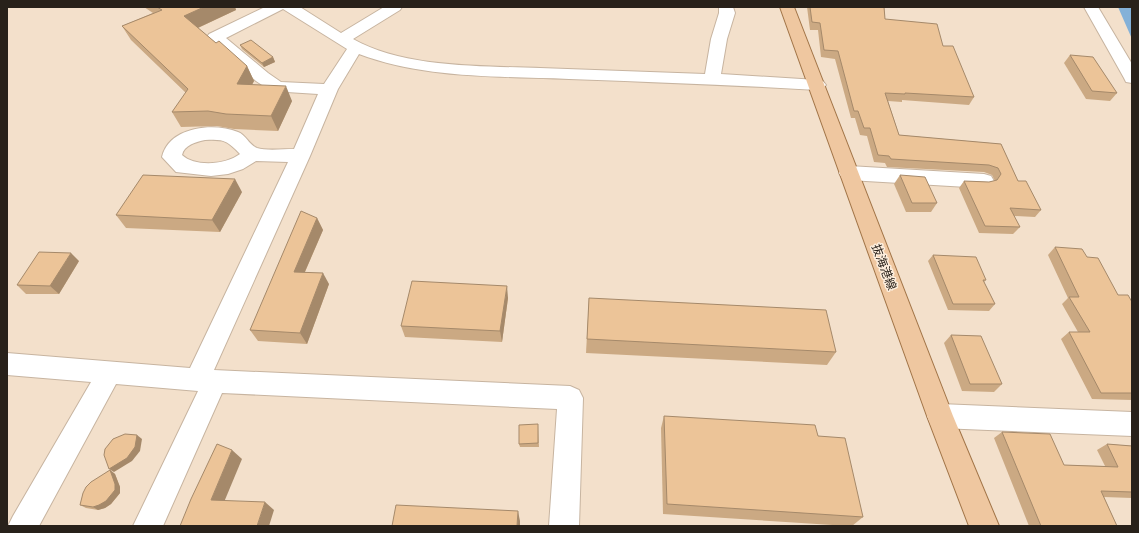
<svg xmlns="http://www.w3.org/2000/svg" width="1139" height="533" viewBox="0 0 1139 533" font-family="'Zilla Slab','Noto Sans JP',serif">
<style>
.water{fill:#84b1d8}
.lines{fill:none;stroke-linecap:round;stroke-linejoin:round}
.minor-casing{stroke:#c7b4a0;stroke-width:2}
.major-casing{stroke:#a27548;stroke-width:2}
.minor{fill:#fff;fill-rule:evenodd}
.major{fill:#efc7a0;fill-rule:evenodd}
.wall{fill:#cba983}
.shaded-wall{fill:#a5896a}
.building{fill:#ecc498;stroke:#a5896a}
.labels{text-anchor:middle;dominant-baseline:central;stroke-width:3;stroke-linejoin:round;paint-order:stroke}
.street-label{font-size:12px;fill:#28211a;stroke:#fdeedd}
</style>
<rect width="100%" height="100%" fill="#f3e0cb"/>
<polygon class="water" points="1118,7 1132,7 1132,39"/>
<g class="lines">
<g class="minor-casing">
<g id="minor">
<path d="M265,7H300L341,33L384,7H402L400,10L353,39C404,68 483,66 540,68C595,70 650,72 705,74L711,39L719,13V7H733L735,13L727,39L721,74L817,80L823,81L826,85L823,89L817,90C734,85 652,82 569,79C500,76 425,79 359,54L338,89L310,156L214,370L570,386L579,390L583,398L579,526H549L557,409L222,393L163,526H133L198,391L116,384L39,526H8L13,516L91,382L7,375V353L190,368L288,162L256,161L243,169L228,174L211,176L176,172L162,157C169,127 213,122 238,132C246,135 249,145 257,148C266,151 284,149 294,149L318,94L271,91L256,81L207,37L209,34ZM283,9L347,49L324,84L281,82L268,73L226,38ZM205,140C223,139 227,140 240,154C225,165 195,167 182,155C184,145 196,142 205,140Z"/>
<polygon points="1084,7 1098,7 1132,64 1132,83 1126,82 1124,78"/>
<polygon points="849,166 984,174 991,176 994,181 991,186 984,188 849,180 842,178 839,173 842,168"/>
<polygon points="940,404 1132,412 1132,436 940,428 931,425 927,416 931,407"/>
</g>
</g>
<g class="major-casing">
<polygon id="major" points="780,7 794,7 953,416 999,526 969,526 927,416"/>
</g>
<use href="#minor" class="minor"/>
<use href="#major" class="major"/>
</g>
<g class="wall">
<polygon points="144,7 235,7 236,10 198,28 216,43 247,66 254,81 252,85 292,101 278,131 234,129 217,126 181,127 172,112 186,93 131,40 122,26 153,13"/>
<polygon points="807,7 884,7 885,19 943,46 974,97 969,105 902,100 902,102 888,101 899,135 1001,144 1018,181 1041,210 1035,217 1014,216 1020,227 1013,234 979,233 959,188 964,181 989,182 995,181 992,175 984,172 887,167 885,163 874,162 867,136 860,135 855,118 851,118 835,59 821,57 818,30 810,30"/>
<polygon points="240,45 273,57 275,62 264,67 242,49"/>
<polygon points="1070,55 1117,93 1110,101 1086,99 1064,63"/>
<polygon points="900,175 937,203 931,212 906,212 894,184"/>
<polygon points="242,192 220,232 126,228 116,215"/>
<polygon points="317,218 323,230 305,272 329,284 307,344 258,341 250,330"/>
<polygon points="1055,247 1087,257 1118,295 1132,302 1132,400 1092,399 1061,339 1069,332 1078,332 1062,304 1068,298 1048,255"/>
<polygon points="933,255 986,280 984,282 995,304 989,311 948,310 928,261"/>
<polygon points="79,261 59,294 26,294 17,285"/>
<polygon points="508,298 502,342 405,337 401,326"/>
<polygon points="589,298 836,352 827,365 586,353"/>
<polygon points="951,335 1002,384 994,392 962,391 944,343"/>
<polygon points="664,416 818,436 863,517 852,526 848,526 663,514 661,428"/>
<polygon points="538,424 539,447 520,447 519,444"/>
<polygon points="1002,432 1064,465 1105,466 1097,450 1107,444 1132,446 1132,498 1104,497 1117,526 1029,526 994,438"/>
<polygon points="110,470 115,474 120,487 120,493 111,504 105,508 98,510 86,508 80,505"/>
</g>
<g class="shaded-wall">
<polygon points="204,7 235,7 236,10 191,31 184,16"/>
<polygon points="273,57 275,62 264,67 262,63"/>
<polygon points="247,66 254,81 244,99 237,84"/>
<polygon points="286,86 292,101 278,131 271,116"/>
<polygon points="235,179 242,192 220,232 212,220"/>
<polygon points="317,218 323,230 300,283 294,272"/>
<polygon points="71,253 79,261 59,294 50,286"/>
<polygon points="323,273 329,284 307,344 300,333"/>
<polygon points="507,286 508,298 502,342 500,331"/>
<polygon points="137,435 142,439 140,451 132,461 114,472 109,469"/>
<polygon points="232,450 242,459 222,507 211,500"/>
<polygon points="110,470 115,474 120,487 120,493 111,504 105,508 98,510 93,507"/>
<polygon points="265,502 274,510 269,526 257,526"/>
<polygon points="518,511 520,521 520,526 517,526"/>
</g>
<g class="building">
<polygon points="157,7 204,7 184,16 216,43 219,41 247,66 237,84 286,86 271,116 226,114 208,111 172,112 188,89 122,26 162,10"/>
<polygon points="810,7 884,7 885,19 937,24 943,46 953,46 974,97 905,93 905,94 885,93 899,135 1001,144 1018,181 1026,181 1041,210 1010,208 1020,227 985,226 964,181 989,182 997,180 1001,174 998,168 989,165 891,159 889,156 878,155 870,128 864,128 858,111 854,111 838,51 824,50 820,23 812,22"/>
<polygon points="251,40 273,57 262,63 240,45"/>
<polygon points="1070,55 1093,57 1117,93 1092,91"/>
<polygon points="143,175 235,179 212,220 116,215"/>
<polygon points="900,175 925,177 937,203 912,203"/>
<polygon points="301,211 317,218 294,272 323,273 300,333 250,330"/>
<polygon points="1055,247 1082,249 1087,257 1098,258 1118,295 1128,295 1132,302 1132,393 1101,393 1069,332 1090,332 1069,297 1079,297"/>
<polygon points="39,252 71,253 50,286 17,285"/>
<polygon points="933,255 976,257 986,280 983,280 995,304 953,304"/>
<polygon points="412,281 507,286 500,331 401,326"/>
<polygon points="589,298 826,310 836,352 587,339"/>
<polygon points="951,335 981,336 1002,384 970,384"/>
<polygon points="664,416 815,425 818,436 845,438 863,517 667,504"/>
<polygon points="538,424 538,443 519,444 519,425"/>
<polygon points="1002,432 1050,434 1064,465 1118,467 1107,444 1132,446 1132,492 1101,491 1117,526 1041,526"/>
<polygon points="125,434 137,435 135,447 127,458 109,469 104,455 105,449 113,439"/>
<polygon points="217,444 232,450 211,500 265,502 257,526 180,526 191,499"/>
<polygon points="110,470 115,484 115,490 106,501 99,505 93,507 80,505 83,493 86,487 91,482"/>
<polygon points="396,505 518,511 517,526 392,526"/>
</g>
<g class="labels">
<g class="street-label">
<text transform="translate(884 267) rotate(69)">抜海港線</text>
</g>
</g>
<rect width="1139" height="533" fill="none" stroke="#28211a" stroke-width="16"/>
</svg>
